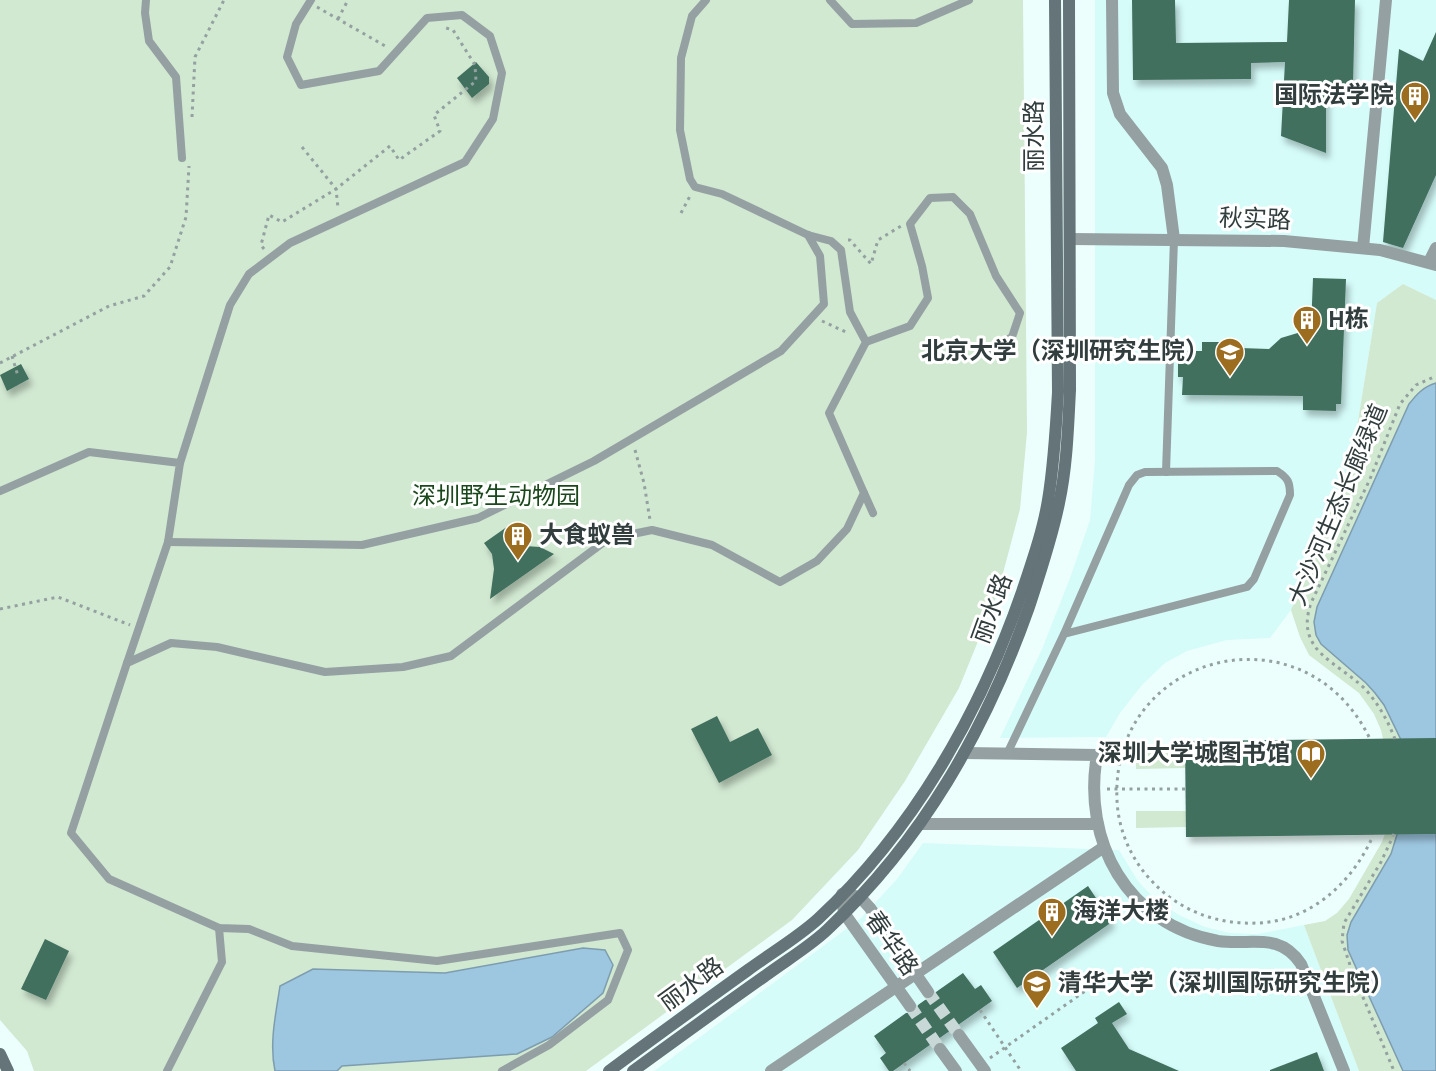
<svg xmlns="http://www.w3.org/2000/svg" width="1436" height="1071" viewBox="0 0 1436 1071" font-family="'Alegreya Sans','Noto Sans SC',sans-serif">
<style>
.built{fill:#d5fcf9}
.green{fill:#d1e8d1}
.water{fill:#9dc6e0;stroke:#7d9daf;stroke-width:1.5}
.building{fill:#426f5e;filter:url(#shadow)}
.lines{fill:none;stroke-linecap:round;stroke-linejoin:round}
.street-tunnel{stroke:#c8d8d7;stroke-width:12;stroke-dasharray:12 6;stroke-linecap:butt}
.path{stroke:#93a1a0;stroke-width:3;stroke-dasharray:3 4.5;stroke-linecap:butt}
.lane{stroke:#94a0a2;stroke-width:8}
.street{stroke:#94a0a2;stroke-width:12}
.secondary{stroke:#647478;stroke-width:12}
.labels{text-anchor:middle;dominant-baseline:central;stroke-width:6;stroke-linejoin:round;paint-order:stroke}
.poi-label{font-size:24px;font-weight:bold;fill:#323d3d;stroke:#fff;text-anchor:start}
.street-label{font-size:24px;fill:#323d3d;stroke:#fff}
.park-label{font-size:24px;fill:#1a481c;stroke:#fff}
</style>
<defs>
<filter id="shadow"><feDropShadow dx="3.5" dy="6" stdDeviation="3" flood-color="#0004"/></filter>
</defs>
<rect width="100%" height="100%" fill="#edfffd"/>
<g class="built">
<polygon points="1095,0 1436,0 1436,300 1403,284 1377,303 1353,452 1291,610 1270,638 1227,640 1187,651 1165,663 1142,685 1120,713 1106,737 1000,738 1042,649 1070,578 1090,520 1095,460"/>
<polygon points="923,843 1119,850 1138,881 1156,900 1179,915 1205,927 1230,933 1257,934 1304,925 1359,1071 654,1071 861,918 897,879"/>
</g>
<g class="green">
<polygon points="0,0 1023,0 1027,432 1020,509 998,592 959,688 905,781 858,850 792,920 586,1071 34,1071 27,1051 0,1020"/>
<polygon points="1403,284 1436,300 1436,1071 1359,1071 1304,925 1325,921 1337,913 1349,899 1382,842 1391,817 1389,764 1381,730 1374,714 1359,693 1309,655 1300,637 1291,610 1353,452 1377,303"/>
<polygon points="1185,752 1185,768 1136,769 1136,753"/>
<polygon points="1136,811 1186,811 1186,827 1136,828"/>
</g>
<g class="water">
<path d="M1436,383V1071H1403L1348,950L1347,935L1351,922L1391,854L1404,812L1402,742L1384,705L1375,693L1366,683L1321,644L1316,635L1314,622L1317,607L1409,404C1417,394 1423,387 1436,383Z"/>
<path d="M583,948L605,950L613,965L603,993L552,1037L517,1054L342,1066L337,1071H275C269,1043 276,1013 280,986L313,969L445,973Z"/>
</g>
<g class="building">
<polygon points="1132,0 1175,0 1176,43 1287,42 1289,0 1355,0 1353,85 1326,86 1326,153 1281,136 1285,62 1251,63 1251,79 1133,80"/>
<polygon points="1436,32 1436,175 1403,248 1383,242 1399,49 1423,61"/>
<polygon points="476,62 489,77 489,84 472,98 457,78"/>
<polygon points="1313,278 1346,279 1341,404 1336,404 1336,411 1303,410 1303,396 1182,395 1183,377 1178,377 1178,358 1184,359 1184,351 1202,351 1202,342 1240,342 1240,348 1269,349 1281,338 1311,329"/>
<polygon points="21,364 29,379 7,391 0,375"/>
<polygon points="511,524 525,546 540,547 554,554 490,599 494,569 492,554 484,543"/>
<polygon points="717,716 730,742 758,728 772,755 719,783 691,729"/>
<polygon points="1436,738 1436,834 1186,837 1185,741"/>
<polygon points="1088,886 1112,922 1017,988 993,952"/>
<polygon points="45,939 69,951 46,1000 21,989"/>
<polygon points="963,973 975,989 981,985 992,1001 893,1071 889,1071 880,1058 886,1053 874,1036 906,1013 915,1012 918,1005 925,1000 933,998 936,992"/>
<polygon points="1119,1002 1127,1014 1112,1023 1129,1049 1179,1071 1076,1071 1061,1048 1098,1023 1095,1018"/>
<polygon points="1317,1052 1324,1071 1270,1071 1270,1070"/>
</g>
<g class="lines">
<g class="street-tunnel">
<polyline points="928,992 959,1035"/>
<polyline points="910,1006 940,1049"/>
</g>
<g class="path">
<polyline points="317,7 387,47"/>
<polyline points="338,19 348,0"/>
<polyline points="192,117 195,57 224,0"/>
<polyline points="302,147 336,189 390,146 399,160 440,131 434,115 476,81 475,65 453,30 446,28"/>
<polyline points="681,213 690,196"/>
<polyline points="848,240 850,240 871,264 878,240 901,226"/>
<polyline points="264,249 261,245 269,215 282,222 336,189 338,208"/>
<polyline points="822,321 848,333"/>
<polyline points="12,356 18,376"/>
<polyline points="0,363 109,306 144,296 170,267 186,217 189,166"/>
<polyline points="635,450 644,483 650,520"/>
<polyline points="0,609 58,597 130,625"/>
<path d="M1369,737C1303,604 1110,653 1117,800C1118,828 1130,857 1149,878C1177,910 1216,925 1258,923C1310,921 1351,884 1372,838"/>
<path d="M1395,739C1388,721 1379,705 1366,690C1339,662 1294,652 1311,603L1370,479L1400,404L1416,385L1436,376"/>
<polyline points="1107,789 1185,789"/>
<polyline points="1394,834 1381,862 1344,923 1342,941 1352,971 1394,1071"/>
<polyline points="980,1010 1021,1071"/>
<polyline points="990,1058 1091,987"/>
<polyline points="904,1063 910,1071"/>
</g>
<g class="lane">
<polyline points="146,0 145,13 149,41 176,77 182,158"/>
<polyline points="830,0 852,24 916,23 969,0"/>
<polyline points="866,342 910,326 928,298 922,266 910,224 930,198 953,197 970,214 996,276 1020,313 1012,337 992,349"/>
<polyline points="180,463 230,305 249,274 290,243 465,162 493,119 502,73 490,36 462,15 427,18 379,71 301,85 287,57 296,24 311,0"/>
<polyline points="1166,472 1174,239"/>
<polyline points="0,491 89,452 180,463 168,542 127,663"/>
<polyline points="864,493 873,513"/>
<polyline points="168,542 362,545 478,518 594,461 781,351 824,304 820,256 808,235"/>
<path d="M1007,754L1064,634L1129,485L1137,475L1145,472L1277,471C1288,478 1290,482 1290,495L1254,579L1247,587L1064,634"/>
<polyline points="167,1071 222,962 219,928"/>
<polyline points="502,1071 549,1045 608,1000 628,950 620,933 437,961 292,946 249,929 219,928 109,879 71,833 127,663 171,643 217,647 325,672 403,667 451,656 608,539 652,530 712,545 780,582 817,561 847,529 864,493 829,413 866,342 850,312 841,250 831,241 808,235 722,194 695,187 690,179 680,130 681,58 692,16 706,0"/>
</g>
<g class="street">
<polyline points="1112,0 1113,93 1120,114 1162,168 1167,185 1174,239"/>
<polyline points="1070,239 1284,241 1380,250 1436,265"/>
<polyline points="1363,248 1386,0"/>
<polyline points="1429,262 1436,248"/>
<path d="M964,753L1097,755C1082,841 1127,925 1218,941C1251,946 1279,931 1301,964L1344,1071"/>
<polyline points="921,824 1096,824"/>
<polyline points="910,1006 844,913 842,894 860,897 870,908 928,992"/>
<polyline points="959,1035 985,1071"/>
<polyline points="940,1049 956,1071"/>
<polyline points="771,1071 1104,847"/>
</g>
<g class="secondary">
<polyline points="0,1054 8,1071"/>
<path d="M609,1071C655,1037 702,1003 748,970C771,953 797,938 818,919C913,831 980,713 1022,592C1032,562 1043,531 1048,500C1054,464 1056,428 1058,392L1055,0"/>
<path d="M633,1071C677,1039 721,1007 765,976C785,961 809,947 827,930C923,840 985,731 1029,607C1040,573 1052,538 1059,503C1067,466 1068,428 1070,390L1069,0"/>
</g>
</g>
<defs>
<g id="building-pin" transform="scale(1.5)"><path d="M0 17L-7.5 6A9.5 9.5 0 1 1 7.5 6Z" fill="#9c6d1f" stroke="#fff"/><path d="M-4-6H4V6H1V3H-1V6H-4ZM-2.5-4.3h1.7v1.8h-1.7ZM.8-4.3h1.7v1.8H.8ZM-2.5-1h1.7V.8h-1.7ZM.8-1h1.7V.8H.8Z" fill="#fff"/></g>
<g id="university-pin" transform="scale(1.5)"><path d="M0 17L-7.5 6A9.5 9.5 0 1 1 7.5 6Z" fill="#9c6d1f" stroke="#fff"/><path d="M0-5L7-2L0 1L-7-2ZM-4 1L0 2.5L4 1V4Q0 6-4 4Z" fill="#fff"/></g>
<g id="library-pin" transform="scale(1.5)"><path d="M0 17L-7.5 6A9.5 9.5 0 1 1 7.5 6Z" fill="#9c6d1f" stroke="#fff"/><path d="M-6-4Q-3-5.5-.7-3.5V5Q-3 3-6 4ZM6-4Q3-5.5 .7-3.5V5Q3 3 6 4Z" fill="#fff"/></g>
</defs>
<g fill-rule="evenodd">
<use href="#building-pin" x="1415" y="96"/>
<use href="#building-pin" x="1307" y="320"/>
<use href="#university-pin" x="1230" y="352"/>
<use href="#building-pin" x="518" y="536"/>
<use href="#library-pin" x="1311" y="754"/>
<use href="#building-pin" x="1052" y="912"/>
<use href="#university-pin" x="1037" y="984"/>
</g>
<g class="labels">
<g class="poi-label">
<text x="1394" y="96" text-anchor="end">国际法学院</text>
<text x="1328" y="320">H栋</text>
<text x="1209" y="352" text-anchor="end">北京大学（深圳研究生院）</text>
<text x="539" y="536">大食蚁兽</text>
<text x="1290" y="754" text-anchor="end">深圳大学城图书馆</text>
<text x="1073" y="912">海洋大楼</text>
<text x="1058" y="984">清华大学（深圳国际研究生院）</text>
</g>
<g class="street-label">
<text transform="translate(1035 136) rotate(-90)">丽水路</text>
<text transform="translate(1255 220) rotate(2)">秋实路</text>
<text transform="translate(1339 505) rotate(-67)">大沙河生态长廊绿道</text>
<text transform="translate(993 609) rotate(-70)">丽水路</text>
<text transform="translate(891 944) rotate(55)">春华路</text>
<text transform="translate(692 985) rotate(-36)">丽水路</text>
</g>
<g class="park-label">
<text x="496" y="497">深圳野生动物园</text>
</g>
</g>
</svg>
